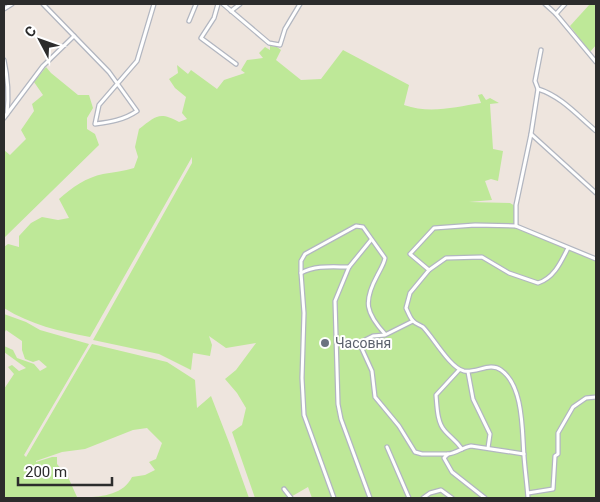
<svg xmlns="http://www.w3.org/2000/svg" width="600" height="502" viewBox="0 0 600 502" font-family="Roboto,sans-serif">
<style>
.green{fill:#bee898;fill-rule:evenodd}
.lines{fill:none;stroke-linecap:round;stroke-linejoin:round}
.minor-casing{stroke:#b2b6c0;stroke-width:5.5}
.minor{stroke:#fff;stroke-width:3}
.worship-dot{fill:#6b7280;stroke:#fff;stroke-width:2}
.labels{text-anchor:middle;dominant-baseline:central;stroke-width:4;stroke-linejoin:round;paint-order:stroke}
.worship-label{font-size:14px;fill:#5b616d;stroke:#fff;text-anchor:start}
</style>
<rect width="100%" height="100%" fill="#eee5de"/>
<g class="green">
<polygon points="590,4 596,4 596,45 590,52 570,26"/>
<path d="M270,46L277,47L281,50L276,60L301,80L321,79L343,50L409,85L404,105C430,114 455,107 481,103L478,95L482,94L486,100L490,98L499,103L490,104L493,149L503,151L498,181L491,179L485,181L492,200L469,202L510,203L515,206L514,224L596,258V498H312L308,487L289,498H255L232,432L242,425L246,408L237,393L225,379L236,370L256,343L226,348L209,336L212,345L210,356L193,353L191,370L159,354L93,340L192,163V157L90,337C59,331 31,325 4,308V247L8,244L19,247V236L31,223L42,217L58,220L69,218L59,199C71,188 87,177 103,174C114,172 124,171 134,168L138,157L135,147L139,129C156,116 159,111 179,122L187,119L182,113L186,97L175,88L169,79L178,73L177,65L188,74L191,70L217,89L224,80L245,73L241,70L247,60L263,58L259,53L265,47L270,50Z"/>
<polygon points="46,67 51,73 78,95 89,95 93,108 87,118 87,129 95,134 99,145 4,238 4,150 10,155 26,139 21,130 34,111 32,104 43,95 34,82"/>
<path d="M4,314L26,322L40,330L89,344L24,455L26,457L92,344L167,362L195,380L197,408L211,396L230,445L249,498H4V389L14,374L8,367L12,365L19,371L26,368L4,352V346L13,350L17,358L34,364L40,371L47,367L39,360L33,362L25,359L22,350V341L6,330L4,334ZM147,428L162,443L156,459L149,462L155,470L145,475L132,477C123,496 97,498 77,497L68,477L57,464V457H52L36,462V461L62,452L85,449L133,430Z"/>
</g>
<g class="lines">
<g class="minor-casing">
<g id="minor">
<path d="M43,4L109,72L137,111C124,120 110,122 95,124L99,105L137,61L154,4"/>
<polyline points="218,4 214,18 201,38 236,64"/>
<polyline points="223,4 269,43 280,45 285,29 300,4"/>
<polyline points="545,4 556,14 596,62"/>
<polyline points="4,9 12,4"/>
<polyline points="231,11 240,4"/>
<polyline points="556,14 565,4"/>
<polyline points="189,21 196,4"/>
<path d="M4,60C8,78 9,95 7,114"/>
<path d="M538,89C561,96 578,116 596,131"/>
<polyline points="4,118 43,66 74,36"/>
<polyline points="531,134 596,193"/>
<polyline points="516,226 516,205 531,134 538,89 535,81 541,50"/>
<polyline points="429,270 410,254 434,228 475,225 516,226 596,259"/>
<path d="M301,273V261L305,254L356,226L363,227L385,258C384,264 380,270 377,276C363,302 366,313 385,334"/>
<polyline points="413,321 385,335 373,336 365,340 362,344 362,349 372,371 375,397 399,426 415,452 422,454 448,454 444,458 452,472 485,498"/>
<path d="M459,370L436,395C437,406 437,423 445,431C452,439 455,439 462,449"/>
<polyline points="468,372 473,399 490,434 488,448"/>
<polyline points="387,447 409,498"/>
<path d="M448,454C457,453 463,447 471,446L524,454"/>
<polyline points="284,489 291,498"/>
<polyline points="528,493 553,489 555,456 558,454 558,433 573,407 586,398 596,397"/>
<path d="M334,498L304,415L302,378L304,313L301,273C316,265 332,267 349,267"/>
<polyline points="370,498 341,419 338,404 335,301 349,267 371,240"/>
<polyline points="423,498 430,493 441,490 452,498"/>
<path d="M528,498C527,484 525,470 524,456C522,432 524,386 501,370C490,362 477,373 464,371C450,368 433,337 423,327C420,325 416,324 413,321C410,318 408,312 406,308L410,293L429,270L446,258L482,257L509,273L538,283C554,278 561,262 568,248"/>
</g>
</g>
<use href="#minor" class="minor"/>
</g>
<circle class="worship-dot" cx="325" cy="343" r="5"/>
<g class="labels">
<g class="worship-label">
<text x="335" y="343">Часовня</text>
</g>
</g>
<rect width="600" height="502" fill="none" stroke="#2c2c2c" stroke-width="10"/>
<g transform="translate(40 40) rotate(311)" stroke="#ffffff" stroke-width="4" paint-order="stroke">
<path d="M0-4L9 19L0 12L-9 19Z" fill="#2c2c2c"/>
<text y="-8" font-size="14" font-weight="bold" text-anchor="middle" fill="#2c2c2c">С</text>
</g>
<path d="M18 477v8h94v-8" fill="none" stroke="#2c2c2c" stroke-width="2.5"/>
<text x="25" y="477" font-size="15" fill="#2c2c2c" stroke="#ffffff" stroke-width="4" paint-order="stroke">200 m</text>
</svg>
